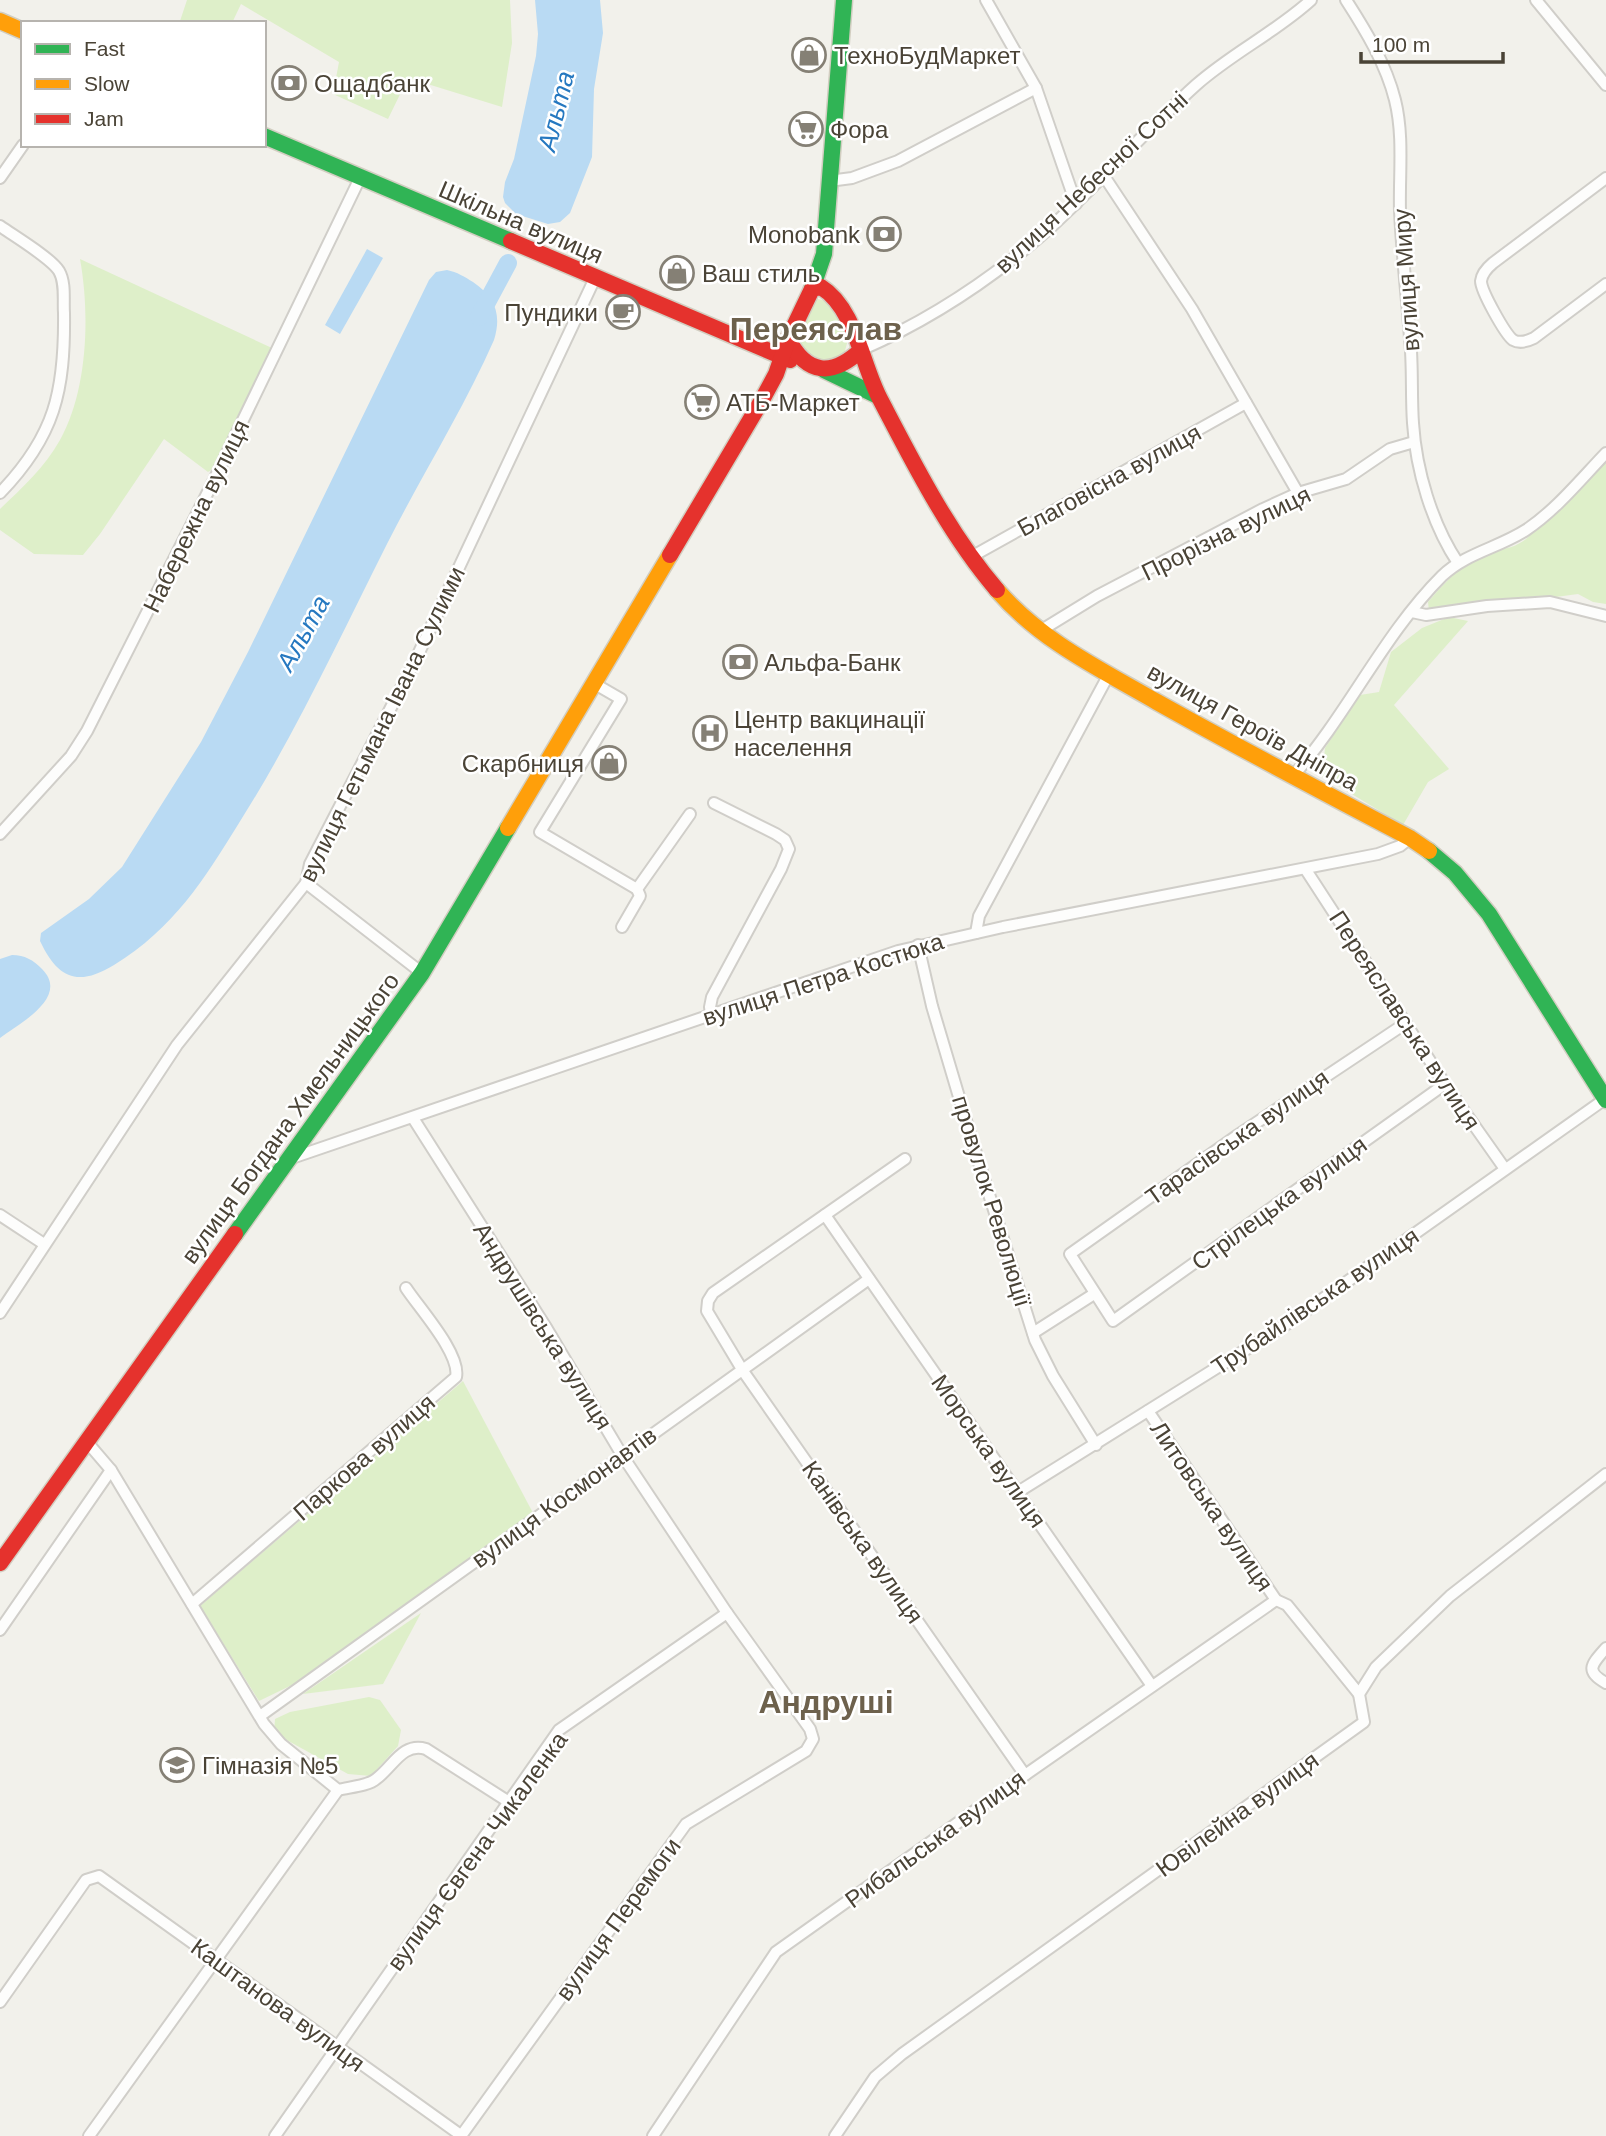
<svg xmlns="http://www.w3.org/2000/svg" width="1606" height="2136" viewBox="0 0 1606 2136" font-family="Arial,sans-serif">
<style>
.green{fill:#deefc9}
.water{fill:#b9daf3}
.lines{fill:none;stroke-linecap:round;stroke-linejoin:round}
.river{stroke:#b9daf3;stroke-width:18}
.street-casing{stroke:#d0cec9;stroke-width:14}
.fast-casing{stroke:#d2cec1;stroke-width:19}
.slow-casing{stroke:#d2cec1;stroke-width:19}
.jam-casing{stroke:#d2cec1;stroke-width:19}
.street{stroke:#fdfdfc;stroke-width:10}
.fast{stroke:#30b455;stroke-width:16}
.slow{stroke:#ff9f0a;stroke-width:16}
.jam{stroke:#e5322d;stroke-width:16}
.labels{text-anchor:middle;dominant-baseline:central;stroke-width:5;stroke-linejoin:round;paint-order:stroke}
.poi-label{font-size:24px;fill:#4a4336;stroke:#fff;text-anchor:start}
.street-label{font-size:24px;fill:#4a4336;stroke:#fff}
.water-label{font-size:26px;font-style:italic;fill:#2578c0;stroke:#fff}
.district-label{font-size:32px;font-weight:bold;fill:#6d614c;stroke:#fff}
</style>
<rect width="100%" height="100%" fill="#f2f1eb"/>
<g class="green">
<polygon points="187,0 510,0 512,43 502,107 408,78 388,119 333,94 339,62 241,4 232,23 187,23 180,21"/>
<path d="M80,259L272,348L215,468L208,472L164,439L100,534L83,555L34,554L0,530V509C22,488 45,467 60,440C88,390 90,314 80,259Z"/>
<path d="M818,299C834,300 843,326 848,340L844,354C825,369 810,357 796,343L797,335L815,300Z"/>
<path d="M1606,462V604L1593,602L1578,594L1548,598H1516L1429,611L1428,602C1447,580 1466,559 1495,551C1511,546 1510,550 1526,539Z"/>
<polygon points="1449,617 1468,621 1394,705 1449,769 1428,782 1403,825 1322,776 1325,748 1360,695 1379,692 1391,652 1422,628"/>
<polygon points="463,1381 533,1513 292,1685 259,1701 200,1606"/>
<polygon points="421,1613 383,1684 303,1694"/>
<polygon points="369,1697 380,1700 401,1730 398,1746 371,1776 348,1774 274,1733 275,1719 290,1712"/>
</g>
<g class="water">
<polygon points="535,0 600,0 603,33 594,89 592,157 570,213 560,222 548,224 516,214 505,203 503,197 505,182 514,159 536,56 538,34"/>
<polygon points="367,249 383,258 340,334 325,325"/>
<path d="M447,270C457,272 465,277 473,282C495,297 502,314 494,340C463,410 422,475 388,542C340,637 296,733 239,823C203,881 174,928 114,965C78,987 58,979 40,941L41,933L89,899L122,867L201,742L248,652L429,280L436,272Z"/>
<path d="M12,955C25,955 33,960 42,969C70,997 20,1023 0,1038V959Z"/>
</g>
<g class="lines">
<polyline class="river" points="479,317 508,263"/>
<g class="street-casing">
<g id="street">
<polyline points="986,0 1036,88 1076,204"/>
<path d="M1346,0C1366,31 1386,64 1395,100C1404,136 1399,175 1400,211C1402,254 1407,296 1410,338C1413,366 1411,395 1413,423C1416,470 1432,524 1458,563"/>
<polyline points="1536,0 1606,85"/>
<polyline points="1104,176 1192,309 1298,493"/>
<polyline points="0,178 23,145"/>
<path d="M1606,178L1493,263C1487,268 1482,273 1481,281C1481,291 1505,334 1513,340C1520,344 1528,341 1534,338L1606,284"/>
<polyline points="829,181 852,178 898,161 1036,88"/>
<path d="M0,226C14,236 51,258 59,271C66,283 63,301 64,313C65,391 55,436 0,493"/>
<path d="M861,350C930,320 996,276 1052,226C1101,181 1146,130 1196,85C1232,53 1276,32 1311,0"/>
<polyline points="971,557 1246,403"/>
<polyline points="1412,612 1426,615 1487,606 1550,602 1606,616"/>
<polyline points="1040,631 1097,596 1263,509 1298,493 1346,479 1390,449 1414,442"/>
<polyline points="595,684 621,699 540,832 637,889"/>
<path d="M1293,776C1348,714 1383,635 1442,576C1466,553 1498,548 1526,530C1556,510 1581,479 1606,453"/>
<polyline points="0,834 71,756 87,731 214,480 360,178"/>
<polyline points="1306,870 1445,1084 1505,1169"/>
<polyline points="306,883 422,973"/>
<polyline points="622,927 640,896 637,889 690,814"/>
<polyline points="976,933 979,916 1109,674"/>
<polyline points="918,945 932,1006 970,1134 1035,1340 1053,1376 1096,1445"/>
<polyline points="711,1015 710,1007 712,997 781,869 789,849 785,840 776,834 714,803"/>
<polyline points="1406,1023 1238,1135 1070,1254 1113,1321 1445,1084"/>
<polyline points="413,1118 547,1329 622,1455 727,1613 810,1729 813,1739 806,1751 686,1824 461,2136"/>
<polyline points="289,1159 898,951 1003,927 1378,854 1400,846 1410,838"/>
<polyline points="905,1159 713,1293 708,1301 707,1311 743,1371 1025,1775"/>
<polyline points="0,1215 44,1244"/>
<polyline points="825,1215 1152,1686"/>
<polyline points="0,1313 177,1045 306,883 310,864 415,661 595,278"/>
<polyline points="1033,1333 1094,1294"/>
<polyline points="1148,1411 1276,1600 1287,1605 1359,1694"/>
<path d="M87,1442L111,1470L264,1724L281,1744L338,1790C349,1787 368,1786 376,1779C393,1767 402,1742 426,1749L509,1802"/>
<polyline points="1018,1492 1290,1322 1605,1099"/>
<path d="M192,1604L456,1377C461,1354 419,1308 406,1288"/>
<polyline points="0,1630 111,1470"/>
<path d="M1606,1648C1592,1664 1584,1671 1606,1683"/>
<polyline points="260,1716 869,1279"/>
<polyline points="0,2002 86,1880 99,1876 462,2136"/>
<polyline points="89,2136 338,1790"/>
<polyline points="275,2136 559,1730 727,1613"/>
<polyline points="653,2136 776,1952 1025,1775 1276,1600"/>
<polyline points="835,2136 875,2077 902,2054 1364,1722 1359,1694 1376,1667 1450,1596 1606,1474"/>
</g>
</g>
<g class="fast-casing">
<g id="fast">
<polyline points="264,136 511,241"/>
<polyline points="812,289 824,254 844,0"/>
<polyline points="824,370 878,396"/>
<polyline points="1429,851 1455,873 1489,914 1606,1100"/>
<polyline points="235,1234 422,973 508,828"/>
</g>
</g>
<g class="slow-casing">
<g id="slow">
<polyline points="0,21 23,31"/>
<path d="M997,590C1041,641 1100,669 1157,702C1241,749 1325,793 1410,838L1429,851"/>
<polyline points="508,828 670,555"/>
</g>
</g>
<g class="jam-casing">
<g id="jam">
<polyline points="511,241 790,360"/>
<path d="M861,350C832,377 807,375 788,339L812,289L821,287C855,308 862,365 880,399C914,464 949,534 997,590"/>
<polyline points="670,555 762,400 776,374 788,339"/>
<polyline points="0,1563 235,1234"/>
</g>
</g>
<use href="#street" class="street"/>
<use href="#fast" class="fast"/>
<use href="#slow" class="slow"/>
<use href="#jam" class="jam"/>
</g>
<defs>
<g id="shop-ring" transform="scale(1.75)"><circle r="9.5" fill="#fff" stroke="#858075" stroke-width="1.5"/><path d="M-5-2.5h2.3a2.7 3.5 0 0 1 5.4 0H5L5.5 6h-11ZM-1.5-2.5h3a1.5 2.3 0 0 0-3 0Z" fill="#858075"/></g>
<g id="bank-ring" transform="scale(1.75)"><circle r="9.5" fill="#fff" stroke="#858075" stroke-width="1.5"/><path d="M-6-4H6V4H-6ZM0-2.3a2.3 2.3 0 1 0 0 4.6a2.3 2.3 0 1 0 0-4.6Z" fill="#858075"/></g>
<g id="supermarket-ring" transform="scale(1.75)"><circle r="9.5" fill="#fff" stroke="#858075" stroke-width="1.5"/><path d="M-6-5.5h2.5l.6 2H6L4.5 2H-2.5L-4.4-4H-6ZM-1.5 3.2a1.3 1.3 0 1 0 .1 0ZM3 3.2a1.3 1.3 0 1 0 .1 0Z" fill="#858075"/></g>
<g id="cafe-ring" transform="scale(1.75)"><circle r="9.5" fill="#fff" stroke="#858075" stroke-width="1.5"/><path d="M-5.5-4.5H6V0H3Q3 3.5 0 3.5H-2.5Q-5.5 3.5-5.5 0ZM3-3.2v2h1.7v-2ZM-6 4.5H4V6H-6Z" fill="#858075"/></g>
<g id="hospital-ring" transform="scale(1.75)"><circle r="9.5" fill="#fff" stroke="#858075" stroke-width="1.5"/><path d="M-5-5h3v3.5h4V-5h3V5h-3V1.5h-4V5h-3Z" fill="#858075"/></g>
<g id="school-ring" transform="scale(1.75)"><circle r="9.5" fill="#fff" stroke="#858075" stroke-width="1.5"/><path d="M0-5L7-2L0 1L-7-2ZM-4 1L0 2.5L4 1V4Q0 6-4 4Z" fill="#858075"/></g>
</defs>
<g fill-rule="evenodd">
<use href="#shop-ring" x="809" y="55"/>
<use href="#bank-ring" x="289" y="83"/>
<use href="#supermarket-ring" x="806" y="129"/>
<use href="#bank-ring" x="884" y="234"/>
<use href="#shop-ring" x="677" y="273"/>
<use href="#cafe-ring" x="623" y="312"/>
<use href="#supermarket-ring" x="702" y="402"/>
<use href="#bank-ring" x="740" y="662"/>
<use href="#hospital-ring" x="710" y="733"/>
<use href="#shop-ring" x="609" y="763"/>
<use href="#school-ring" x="177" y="1765"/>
</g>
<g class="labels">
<g class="poi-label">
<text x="834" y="55">ТехноБудМаркет</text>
<text x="314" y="83">Ощадбанк</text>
<text x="830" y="129">Фора</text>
<text x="860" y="234" text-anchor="end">Monobank</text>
<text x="702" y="273">Ваш стиль</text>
<text x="598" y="312" text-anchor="end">Пундики</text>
<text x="726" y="402">АТБ-Маркет</text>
<text x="764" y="662">Альфа-Банк</text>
<text x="734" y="719">Центр вакцинації<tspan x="734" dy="28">населення</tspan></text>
<text x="584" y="763" text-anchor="end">Скарбниця</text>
<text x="202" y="1765">Гімназія №5</text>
</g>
<g class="street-label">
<text transform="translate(1091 182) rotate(-43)">вулиця Небесної Сотні</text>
<text transform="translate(521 222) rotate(23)">Шкільна вулиця</text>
<text transform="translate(1406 280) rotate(-94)">вулиця Миру</text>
<text transform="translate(1109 480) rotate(-29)">Благовісна вулиця</text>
<text transform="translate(196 516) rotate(-64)">Набережна вулиця</text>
<text transform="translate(1226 533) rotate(-26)">Прорізна вулиця</text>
<text transform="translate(382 724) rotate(-64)">вулиця Гетьмана Івана Сулими</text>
<text transform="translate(1253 727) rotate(29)">вулиця Героїв Дніпра</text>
<text transform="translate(823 979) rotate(-18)">вулиця Петра Костюка</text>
<text transform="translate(1405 1020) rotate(57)">Переяславська вулиця</text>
<text transform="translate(290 1118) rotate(-54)">вулиця Богдана Хмельницького</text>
<text transform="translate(1237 1137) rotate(-35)">Тарасівська вулиця</text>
<text transform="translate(992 1201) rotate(73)">провулок Революції</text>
<text transform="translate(1279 1203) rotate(-36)">Стрілецька вулиця</text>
<text transform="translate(1315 1301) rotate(-34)">Трубайлівська вулиця</text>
<text transform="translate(543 1326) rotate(58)">Андрушівська вулиця</text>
<text transform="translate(989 1451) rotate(55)">Морська вулиця</text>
<text transform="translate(364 1457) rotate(-41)">Паркова вулиця</text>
<text transform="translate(564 1497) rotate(-36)">вулиця Космонавтів</text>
<text transform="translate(1212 1506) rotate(56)">Литовська вулиця</text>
<text transform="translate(863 1542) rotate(55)">Канівська вулиця</text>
<text transform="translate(1237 1814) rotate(-36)">Ювілейна вулиця</text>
<text transform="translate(935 1839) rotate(-36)">Рибальська вулиця</text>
<text transform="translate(477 1851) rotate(-54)">вулиця Євгена Чикаленка</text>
<text transform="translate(618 1919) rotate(-54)">вулиця Перемоги</text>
<text transform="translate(278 2005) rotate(36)">Каштанова вулиця</text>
</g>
<g class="water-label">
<text transform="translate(556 111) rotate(-76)">Альта</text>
<text transform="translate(303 633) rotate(-61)">Альта</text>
</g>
<g class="district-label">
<text x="816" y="329">Переяслав</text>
<text x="826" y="1702">Андруші</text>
</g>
</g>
<rect x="21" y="21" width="245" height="126" fill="#ffffff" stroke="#b7b4af" stroke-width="2"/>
<rect x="35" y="44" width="35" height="10" fill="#30b455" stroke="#b7b4af" stroke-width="2"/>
<text x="84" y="56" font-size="21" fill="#4a4336">Fast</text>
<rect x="35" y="79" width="35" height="10" fill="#ff9f0a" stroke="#b7b4af" stroke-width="2"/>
<text x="84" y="91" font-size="21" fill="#4a4336">Slow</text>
<rect x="35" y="114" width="35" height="10" fill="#e5322d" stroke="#b7b4af" stroke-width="2"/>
<text x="84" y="126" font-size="21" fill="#4a4336">Jam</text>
<path d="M1361 52v10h142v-10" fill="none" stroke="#4a4336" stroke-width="3.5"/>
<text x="1372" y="52" font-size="21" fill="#4a4336" stroke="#ffffff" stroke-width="5" paint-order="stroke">100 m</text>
</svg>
